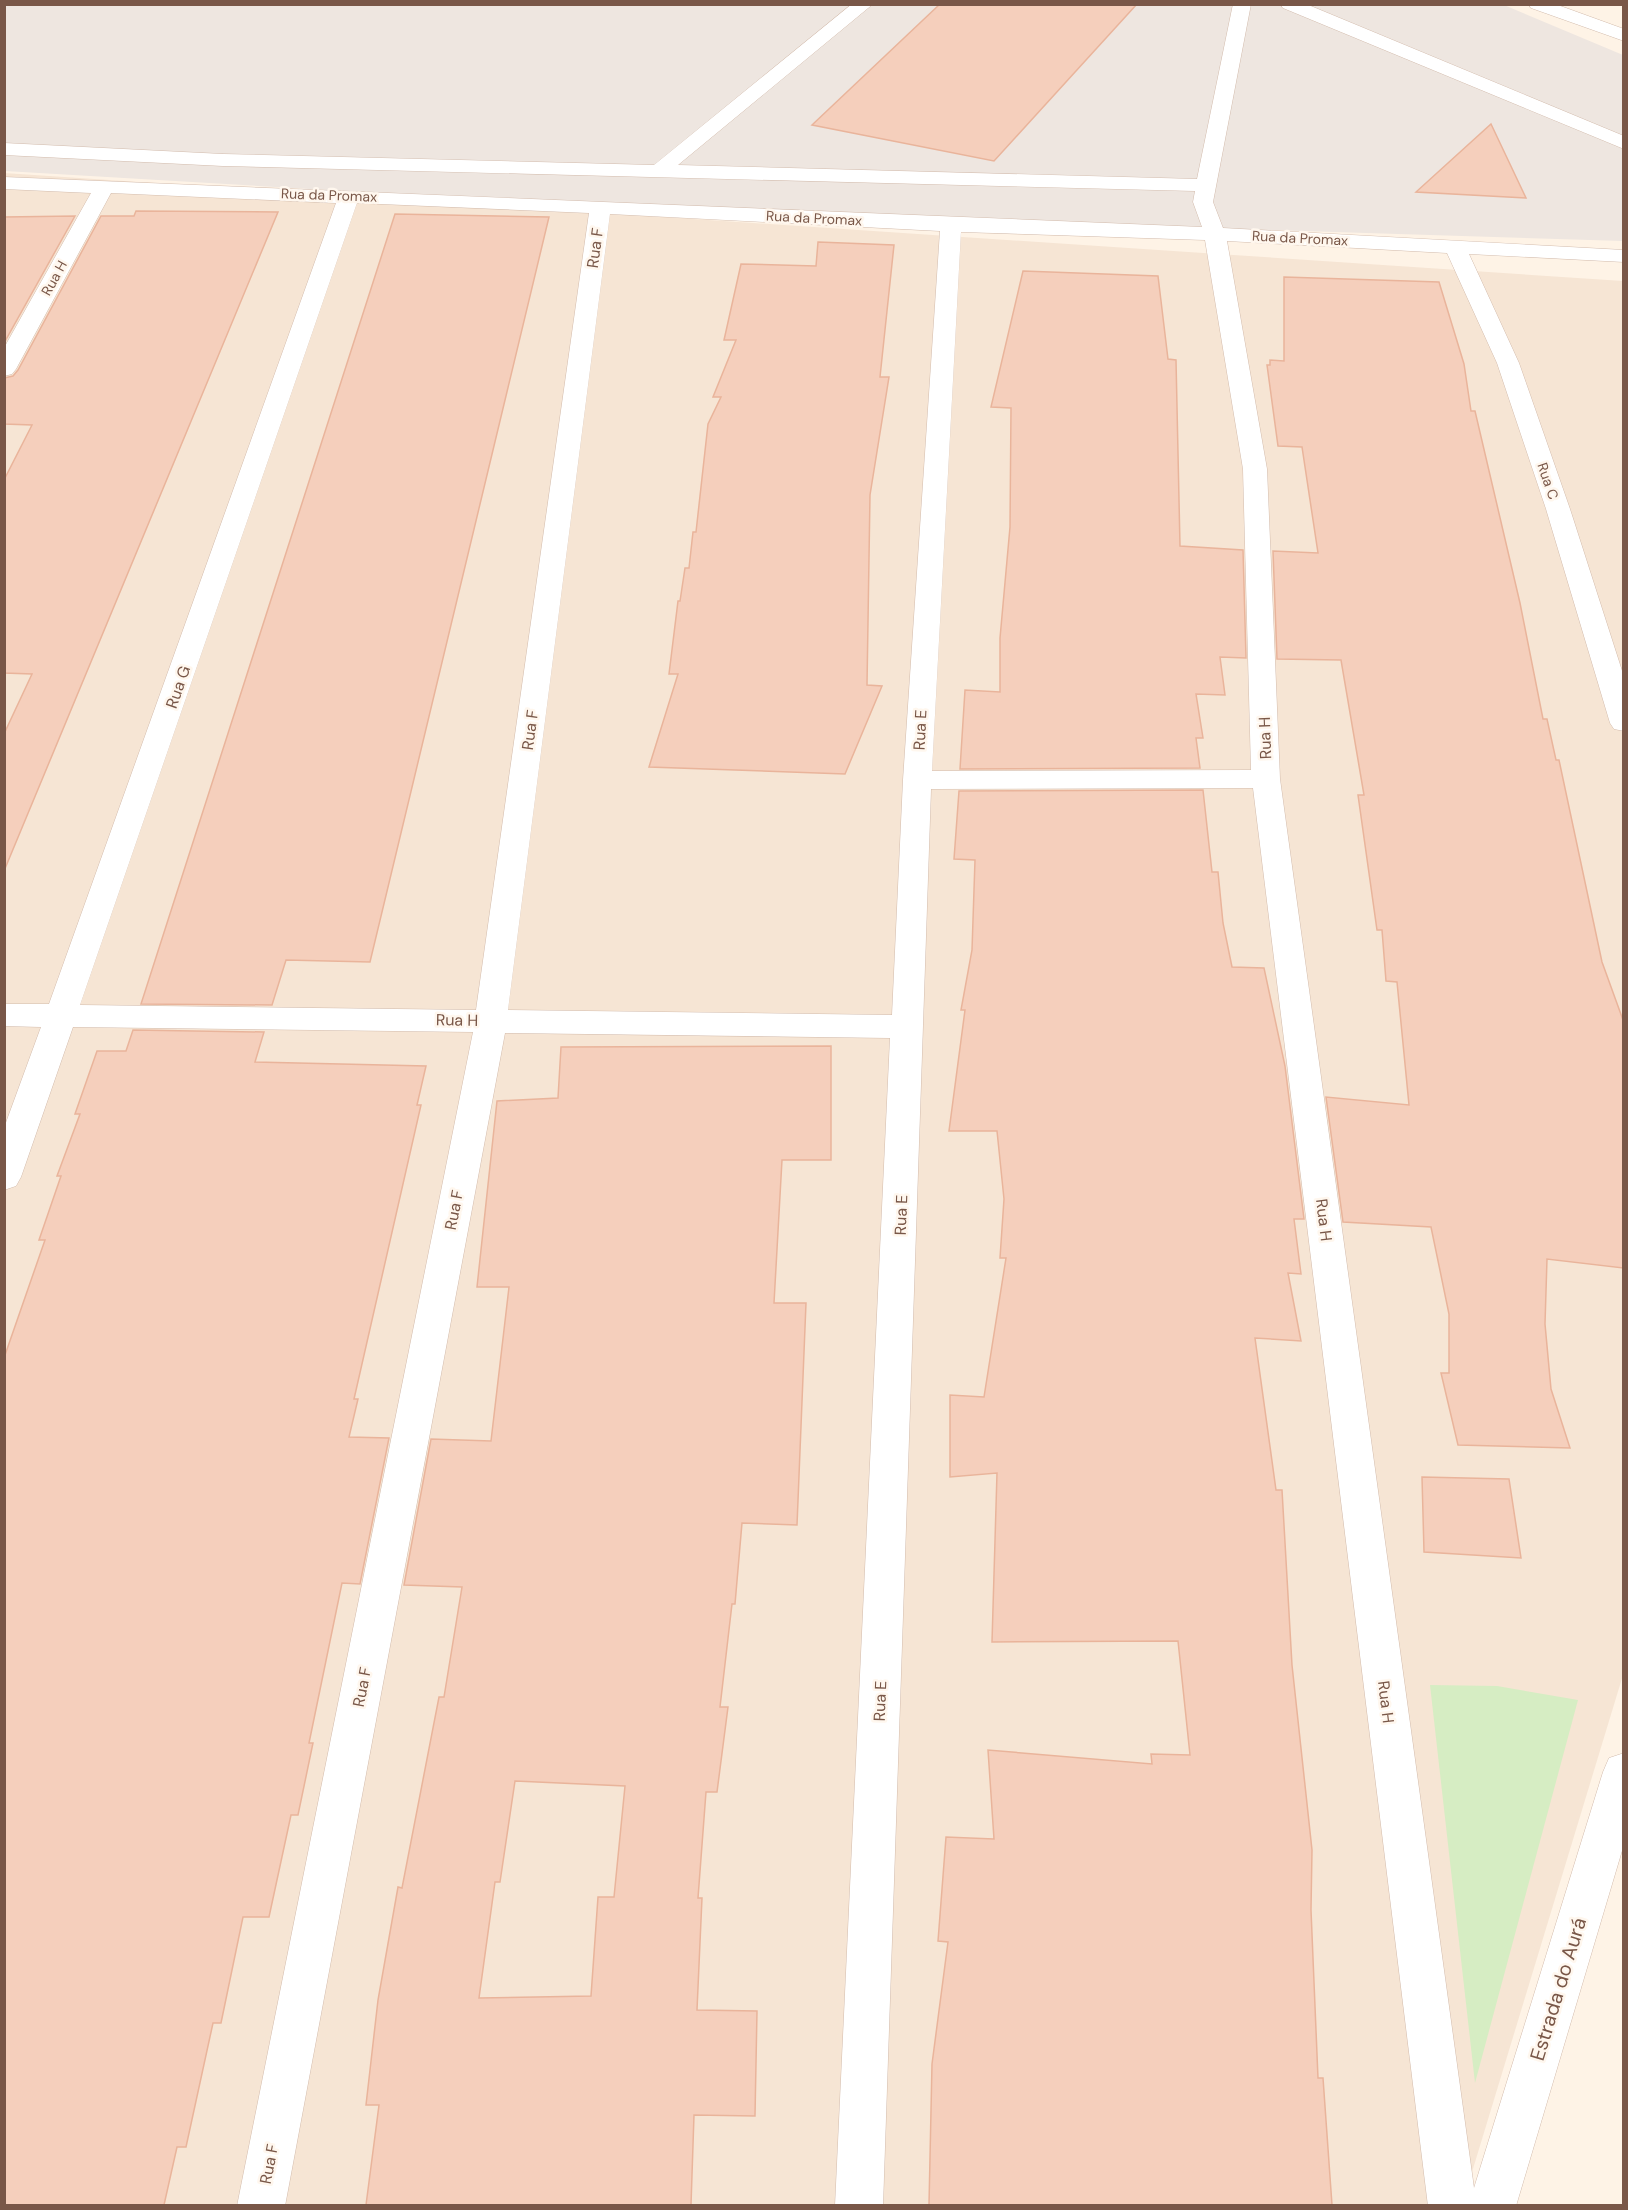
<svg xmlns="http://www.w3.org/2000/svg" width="1628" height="2210" viewBox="0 0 1628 2210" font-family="'DM Sans',sans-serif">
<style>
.residential{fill:#f6e5d4}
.industrial{fill:#eee6e0}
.green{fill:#d6edc3}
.building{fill:#f5cfbc;stroke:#e9b49b;stroke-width:1.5;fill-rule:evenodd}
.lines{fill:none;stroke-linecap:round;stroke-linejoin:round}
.minor-casing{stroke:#d3bcad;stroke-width:1}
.minor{fill:#fff;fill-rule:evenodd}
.labels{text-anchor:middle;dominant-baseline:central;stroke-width:5;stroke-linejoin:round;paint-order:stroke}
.far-street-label{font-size:14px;fill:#795748;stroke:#fff7ee}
.street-label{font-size:16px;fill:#795748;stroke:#fff7ee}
.near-street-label{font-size:20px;fill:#795748;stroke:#fff7ee}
</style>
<rect width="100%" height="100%" fill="#fef3e6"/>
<polygon class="residential" points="4,173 1623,281 1623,1675 1462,2205 5,2205"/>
<polygon class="industrial" points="4,5 1504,5 1623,55 1623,241 716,213 5,171"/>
<polygon class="green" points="1430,1685 1497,1686 1578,1700 1475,2083"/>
<g class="building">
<polygon points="940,4 1137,4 994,161 812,125"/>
<polygon points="1491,124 1526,198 1416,192"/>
<polygon points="136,211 278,212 4,871 4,734 32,674 4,673 4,480 32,425 4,424 4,378 13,376 18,370 101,216 134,216"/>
<polygon points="395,214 549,217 370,962 286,960 272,1005 141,1004"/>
<polygon points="75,216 4,343 4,217"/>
<polygon points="818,242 894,245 880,377 889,377 870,495 867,685 882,686 845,774 649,767 678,674 669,674 678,601 680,601 685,568 689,568 693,532 696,532 708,424 721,397 713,397 736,340 724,340 741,264 816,266"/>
<polygon points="1023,271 1158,276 1168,359 1176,360 1180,546 1243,550 1246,658 1220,657 1225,695 1196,694 1203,738 1196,738 1200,768 960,769 965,690 1000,692 1000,638 1010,527 1011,408 991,407"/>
<polygon points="1284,277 1439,282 1464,364 1471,411 1475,411 1520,603 1543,719 1547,719 1556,760 1559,760 1602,962 1623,1020 1623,1268 1547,1259 1545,1324 1551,1389 1570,1448 1458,1445 1441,1373 1449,1373 1449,1314 1431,1227 1343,1222 1326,1097 1409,1105 1397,982 1386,981 1382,930 1377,930 1358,795 1364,795 1341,660 1277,659 1273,551 1318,553 1302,447 1278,446 1267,365 1270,365 1270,360 1284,361"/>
<polygon points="1203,790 1212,872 1218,872 1223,923 1232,967 1264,968 1285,1066 1304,1219 1294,1219 1301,1274 1288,1273 1301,1341 1255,1338 1276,1490 1282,1490 1292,1665 1312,1850 1311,1910 1318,2078 1323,2078 1332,2205 929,2205 932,2064 948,1942 938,1941 946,1837 994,1839 988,1750 1152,1764 1151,1754 1190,1755 1178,1641 992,1642 997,1473 950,1477 950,1395 984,1397 1006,1258 1000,1258 1004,1199 997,1131 949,1131 965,1010 961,1010 972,950 975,860 954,859 959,791"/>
<polygon points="133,1030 264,1032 255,1062 426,1066 417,1105 421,1105 354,1399 358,1399 349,1437 389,1438 360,1584 342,1583 309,1743 313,1743 298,1815 291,1815 269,1917 243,1917 221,2023 213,2023 186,2147 177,2147 164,2205 4,2205 4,1358 45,1240 39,1240 61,1176 57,1176 80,1114 75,1114 97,1051 126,1051"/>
<path d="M831,1046V1160H782L774,1303H806L797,1525L742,1523L735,1604H732L720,1707H728L717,1792H706L698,1898H702L697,2010L757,2011L755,2116L694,2115L691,2205H366L379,2105H366L378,2000L398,1887L402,1888L439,1697H444L462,1587L404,1585L431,1439L491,1441L509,1287H477L497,1101L558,1098L561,1047ZM515,1781L625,1786L614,1897H598L591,1996L479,1998L495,1882H500Z"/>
<polygon points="1422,1477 1509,1479 1521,1558 1424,1552"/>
</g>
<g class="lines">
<g class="minor-casing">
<g id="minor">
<path d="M852,4H873L678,165L1197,179L1233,4H1251L1213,202L1223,228L1624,250V262L1469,254L1519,363L1570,509L1624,677V731L1614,729L1610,723L1546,509L1497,363L1447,253L1227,241L1267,469L1280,779L1474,2188L1603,1772L1609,1758L1624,1753V1844L1516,2206H1428L1253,788L931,789L883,2206H835L890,1038L505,1033L285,2206H237L473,1032L73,1027L21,1177L16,1186L4,1190V1128L41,1027L4,1026V1004H49L336,203L111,193L16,369L12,374L4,376V348L91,193L4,189V177L1202,227L1193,202L1195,191L223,166L4,155V143L223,154L654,165ZM357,203L589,213L476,1010L80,1005ZM610,214L940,231L903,780L892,1015L508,1010ZM961,232L1205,240L1243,469L1251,770L932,771Z"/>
<polygon points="1280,4 1306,4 1624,136 1624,149 1283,8"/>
<polygon points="1528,4 1555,4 1624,29 1624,41 1531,8"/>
</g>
</g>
<use href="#minor" class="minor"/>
</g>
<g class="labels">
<g class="far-street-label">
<text transform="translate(329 195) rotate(2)">Rua da Promax</text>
<text transform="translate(814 218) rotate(3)">Rua da Promax</text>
<text transform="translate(1300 238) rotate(3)">Rua da Promax</text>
<text transform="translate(54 278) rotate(-61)">Rua H</text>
<text transform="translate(1548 481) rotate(71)">Rua C</text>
</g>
<g class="street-label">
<text transform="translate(595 248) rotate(-82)">Rua F</text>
<text transform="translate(178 687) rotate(-71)">Rua G</text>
<text transform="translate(530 730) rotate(-82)">Rua F</text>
<text transform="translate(920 730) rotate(-87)">Rua E</text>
<text transform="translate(1265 738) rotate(-92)">Rua H</text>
<text transform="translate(457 1020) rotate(1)">Rua H</text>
<text transform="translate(454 1210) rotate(-79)">Rua F</text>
<text transform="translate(901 1215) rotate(-88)">Rua E</text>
<text transform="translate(1324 1220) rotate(83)">Rua H</text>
<text transform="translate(362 1687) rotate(-79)">Rua F</text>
<text transform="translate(880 1701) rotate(-88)">Rua E</text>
<text transform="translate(1386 1702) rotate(83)">Rua H</text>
<text transform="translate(269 2164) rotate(-79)">Rua F</text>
</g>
<g class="near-street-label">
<text transform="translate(1558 1989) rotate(-73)">Estrada do Aurá</text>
</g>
</g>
<rect width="1628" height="2210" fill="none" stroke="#795748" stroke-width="12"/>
</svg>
